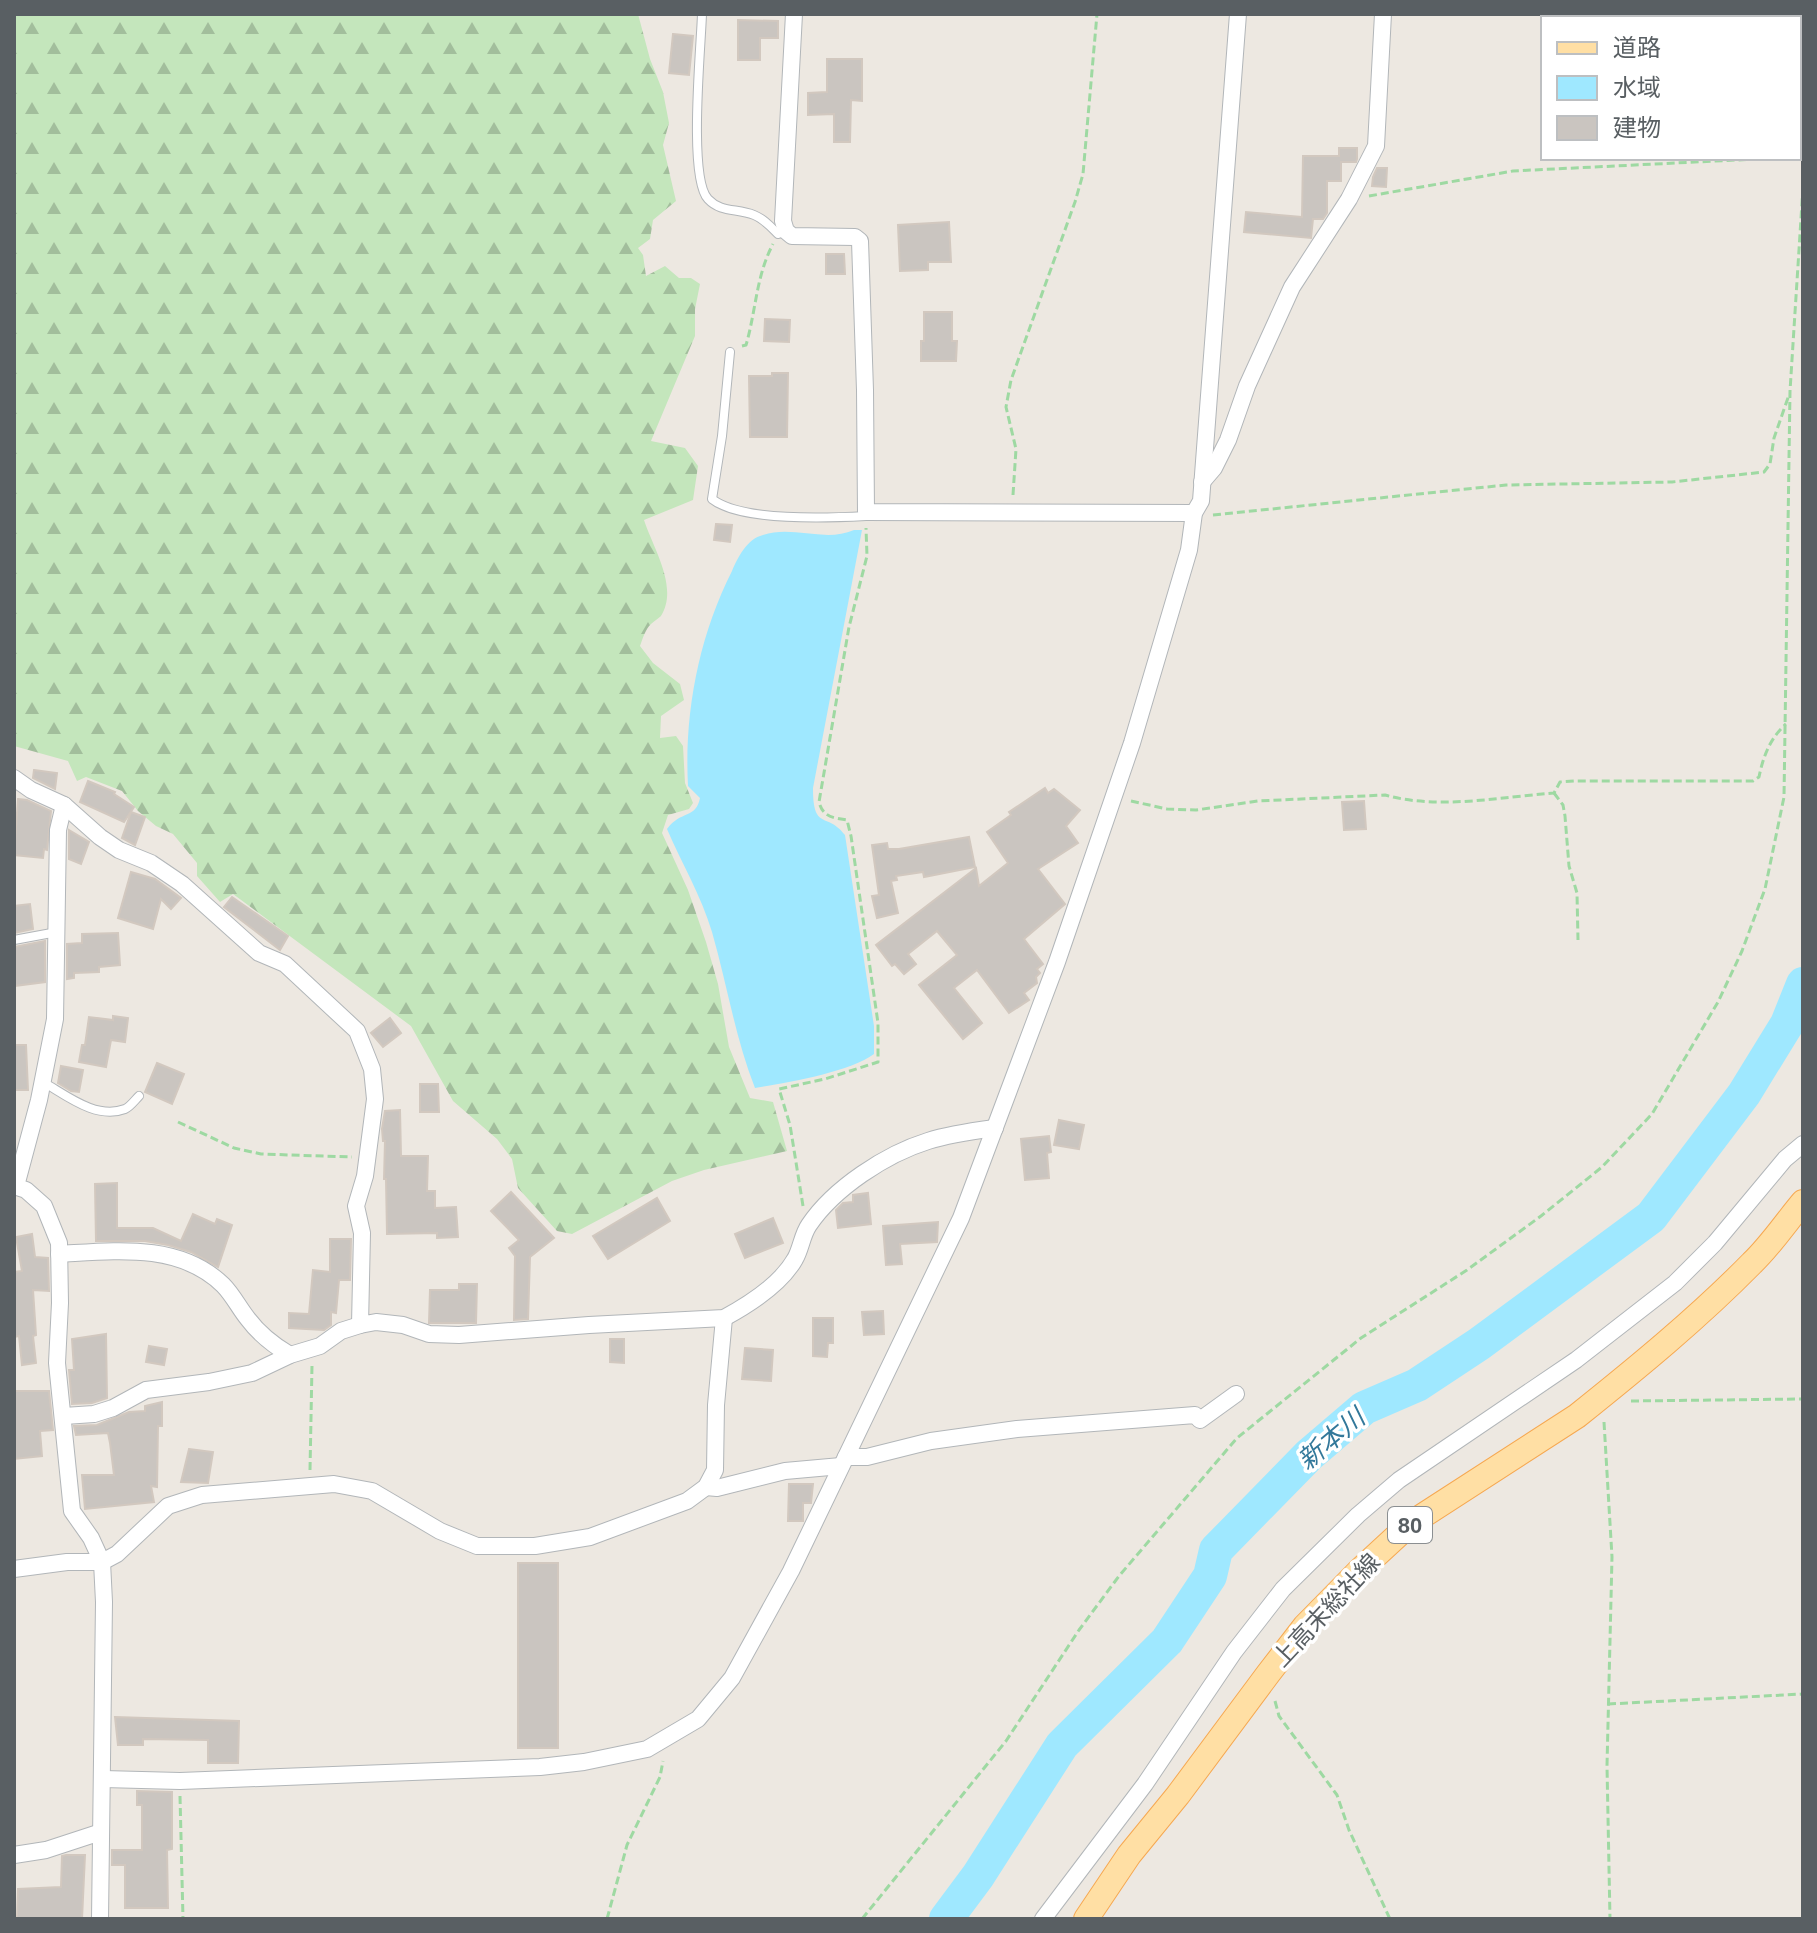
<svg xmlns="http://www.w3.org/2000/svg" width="1817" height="1933" viewBox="0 0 1817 1933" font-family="Helvetica,'Noto Sans JP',sans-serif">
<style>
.forest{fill:url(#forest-firs)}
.water{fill:#9fe8ff}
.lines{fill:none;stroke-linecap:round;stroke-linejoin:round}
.river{stroke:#9fe8ff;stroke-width:34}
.building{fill:#cac5c0;stroke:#d2c8bf;stroke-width:2}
.lane-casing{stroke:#b2b6b9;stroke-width:10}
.street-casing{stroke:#b2b6b9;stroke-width:18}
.primary-casing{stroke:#f6a851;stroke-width:26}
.path{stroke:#9ed9a2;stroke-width:3;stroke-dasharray:8 4;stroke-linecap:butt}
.lane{stroke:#fff;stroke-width:8}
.street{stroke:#fff;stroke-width:16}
.primary{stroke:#ffdfa4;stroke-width:24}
.labels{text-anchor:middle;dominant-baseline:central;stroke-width:7;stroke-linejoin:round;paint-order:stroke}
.shield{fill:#fff;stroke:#8b8f92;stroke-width:2}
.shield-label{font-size:22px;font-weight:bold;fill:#595f63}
.street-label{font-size:24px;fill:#595f63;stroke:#fff}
.water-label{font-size:26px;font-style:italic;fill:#32789a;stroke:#fff}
</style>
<defs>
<pattern id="forest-firs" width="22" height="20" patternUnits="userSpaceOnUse" patternTransform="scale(2)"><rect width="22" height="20" fill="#c4e6bc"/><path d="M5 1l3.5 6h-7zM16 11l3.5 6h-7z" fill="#a2be9c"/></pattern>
</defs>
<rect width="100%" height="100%" fill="#ede8e1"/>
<path class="forest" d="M14,14H638L650,59L663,92L669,123L663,145L676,201L653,220L650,239L638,248L643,255L646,276L665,266L679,278H691L700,284L695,309V336L651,441L685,448L698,466L693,500L644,520C653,548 679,587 661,616C658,619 654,621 651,624C645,630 643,638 640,646L653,663L680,684L684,700L661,716L660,738L676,736L683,746L685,783L693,803L689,809L668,815L662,833L688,890L706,942L718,984L729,1047L750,1098L773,1102L787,1151L704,1170L672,1181L572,1234L557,1231L518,1188L512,1159L497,1139L453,1101L411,1026L233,894L220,902L197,876V863L173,834L156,826L138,811L122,791L86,777L77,781L68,761L14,746Z"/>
<path class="water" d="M854,530H862L813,788C813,832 827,811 845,835L874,1026V1054C850,1072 786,1083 755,1088C735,1037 727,984 712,932C701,895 682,864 667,829C681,810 696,819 700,798L688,786C684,713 699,636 732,571C738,557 747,539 763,535C793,525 825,543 854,530Z"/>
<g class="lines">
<polyline class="river" points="946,1919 978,1876 1062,1745 1167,1641 1210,1576 1216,1550 1309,1455 1364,1408 1417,1385 1479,1344 1651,1217 1744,1094 1787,1024 1803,984"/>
</g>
<g class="building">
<polygon points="738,20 778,21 778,38 760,38 760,60 738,60"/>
<polygon points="673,34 693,36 689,75 669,73"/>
<polygon points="827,59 862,59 862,101 851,100 850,142 834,142 834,114 808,115 808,93 827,92"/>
<polygon points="1339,148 1357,148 1357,159 1356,162 1341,162 1341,181 1327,181 1327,213 1323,219 1313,219 1311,238 1244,232 1246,212 1302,217 1303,156 1339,156"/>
<polygon points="1377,168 1387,168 1386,187 1372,186 1373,177"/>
<polygon points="949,222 951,262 928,262 928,270 900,271 898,225"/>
<polygon points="826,254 844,254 845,274 826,274"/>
<polygon points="924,312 952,312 952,341 957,341 956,361 921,361 921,341 924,341"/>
<polygon points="765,319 790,320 789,342 764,341"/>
<polygon points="772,373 788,373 787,437 750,437 749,376 772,376"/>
<polygon points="716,524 732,525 730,542 714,540"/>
<polygon points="34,770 57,773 55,789 33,778"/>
<polygon points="88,781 115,792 114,794 134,807 124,822 80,802"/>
<polygon points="1045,788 1048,793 1054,789 1080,810 1066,826 1078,843 1038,869 1065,904 1024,939 1043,964 1037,969 1040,973 1036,977 1037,983 1024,993 1029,1000 1009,1013 977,970 954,988 982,1023 963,1039 919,985 957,955 937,931 908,954 916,964 904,974 895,964 892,966 876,945 976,868 979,886 1008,863 987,832 1011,815 1009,812"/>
<polygon points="18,799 27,800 51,811 47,850 44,849 43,858 14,855"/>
<polygon points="1364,801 1366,829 1344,830 1342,802"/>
<polygon points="131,812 145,817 135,845 122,838"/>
<polygon points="69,830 89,842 81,864 69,859"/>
<polygon points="969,837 975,867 924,877 923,872 896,876 897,880 891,881 898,913 877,918 872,896 879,895 872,845 887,843 888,849 899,849"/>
<polygon points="131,872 155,879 181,898 171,909 161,899 153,929 118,918"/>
<polygon points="232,897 288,936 280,950 224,907"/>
<polygon points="30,904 33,929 14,933 14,906"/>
<polygon points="118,933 120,965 99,967 99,972 74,973 74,978 67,979 67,944 82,943 82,934"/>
<polygon points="45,941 45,982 14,986 14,947"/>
<polygon points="113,1016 128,1018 125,1042 111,1040 106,1067 79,1062 82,1045 85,1045 89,1017 113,1020"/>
<polygon points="390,1018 401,1033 383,1047 371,1033"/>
<polygon points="14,1045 26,1045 28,1090 14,1090"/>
<polygon points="157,1063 184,1074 172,1104 145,1092"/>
<polygon points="61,1066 83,1070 79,1092 71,1091 58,1083"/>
<polygon points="420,1084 438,1084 439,1112 420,1112"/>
<polygon points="400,1110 401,1156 428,1156 427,1191 435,1191 435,1208 456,1207 458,1237 437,1238 437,1233 387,1234 386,1179 384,1179 385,1141 383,1141 382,1129 385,1111"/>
<polygon points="1059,1120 1084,1125 1079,1149 1054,1145"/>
<polygon points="1049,1136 1051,1152 1047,1153 1049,1178 1025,1180 1021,1139"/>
<polygon points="117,1183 117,1228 153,1228 181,1241 193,1214 215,1224 217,1219 232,1225 218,1267 191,1252 168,1245 145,1241 96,1241 95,1184"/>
<polygon points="511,1192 554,1238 530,1257 528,1319 514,1320 515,1256 509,1248 519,1240 491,1211"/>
<polygon points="868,1193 871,1224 838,1228 836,1210 843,1203 853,1202 853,1195"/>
<polygon points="657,1198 670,1221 608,1259 593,1236"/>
<polygon points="773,1218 783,1243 745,1258 735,1234"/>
<polygon points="938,1222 937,1242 900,1244 902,1264 886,1265 883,1226"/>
<polygon points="32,1234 35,1257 48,1258 49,1291 33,1290 36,1335 33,1336 36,1363 22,1365 19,1336 14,1337 14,1272 22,1271 16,1237"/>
<polygon points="330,1239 351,1239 350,1280 339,1280 336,1313 331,1312 331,1325 324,1330 289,1328 289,1313 309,1314 313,1270 330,1272"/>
<polygon points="459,1284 477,1284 476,1323 429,1323 430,1290 459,1290"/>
<polygon points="883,1311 884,1334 864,1335 862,1312"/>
<polygon points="813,1318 833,1318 833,1343 828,1343 827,1357 813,1356"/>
<polygon points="106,1334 107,1398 92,1403 72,1404 69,1370 74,1370 72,1339"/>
<polygon points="610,1339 624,1339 624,1363 610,1362"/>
<polygon points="149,1346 167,1349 164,1365 146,1362"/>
<polygon points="745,1348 773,1350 771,1381 742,1379"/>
<polygon points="14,1391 49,1391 53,1430 40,1431 42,1456 14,1459"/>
<polygon points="162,1402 162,1426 158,1426 157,1487 151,1486 154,1502 85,1509 82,1475 114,1475 110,1443 108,1433 76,1435 74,1426 97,1425 129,1412 145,1411 145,1406"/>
<polygon points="189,1449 213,1452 208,1483 181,1482"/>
<polygon points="789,1484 813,1484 811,1503 803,1503 803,1521 788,1521"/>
<rect x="518" y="1563" width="40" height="185"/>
<polygon points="115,1717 239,1721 238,1763 208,1763 208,1740 143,1739 143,1745 118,1745"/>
<polygon points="137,1791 172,1792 172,1849 167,1850 168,1908 125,1908 125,1865 112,1865 112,1850 142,1850 142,1805 137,1805"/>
<polygon points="66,1855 85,1855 82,1919 17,1919 18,1889 61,1887 62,1856"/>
</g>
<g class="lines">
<g class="lane-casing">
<g id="lane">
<path d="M702,14C701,47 688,178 708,199C721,213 737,208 754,215C764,219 770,226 778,234L786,231"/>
<path d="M730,352L722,436L712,499C741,522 829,518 866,516"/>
<polyline points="14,940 57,932"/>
<path d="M43,1082C66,1095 96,1120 125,1109C130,1107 135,1100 139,1096"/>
</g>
</g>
<g class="street-casing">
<g id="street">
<polyline points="794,14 783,221 786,231 792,236 855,237 860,241 865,390 866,512 1194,513"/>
<polyline points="1202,482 1214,468 1228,440 1247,386 1292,287 1349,199 1376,146 1383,14"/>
<path d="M14,778L31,790L64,805L100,837L119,850L151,863L182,884L259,953L285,964L357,1031L372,1069L375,1099L365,1176L356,1206L362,1233L360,1325L376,1322L403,1325L429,1334L459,1335L589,1325L724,1318C748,1305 781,1284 795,1259C801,1249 802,1235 809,1225C834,1188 886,1154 928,1141C950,1134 973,1131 995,1128"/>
<polyline points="14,1186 26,1190 44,1206 59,1243 60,1303 57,1363 72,1511 91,1538 102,1562 104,1602 100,1919"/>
<polyline points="16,1186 39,1100 55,1019 58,830 64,805"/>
<path d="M59,1254C113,1251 179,1242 223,1285C233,1295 239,1308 248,1319C260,1335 273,1345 290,1355"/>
<polyline points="64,1416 94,1414 113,1408 146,1390 209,1382 252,1373 290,1355 320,1346 341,1331 360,1325"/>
<polyline points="846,1457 867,1457 931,1441 1017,1429 1195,1415 1200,1420 1236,1394"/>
<polyline points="706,1487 717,1488 785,1471 841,1466"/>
<polyline points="14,1569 67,1562 102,1562 117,1554 168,1506 202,1495 334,1484 372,1491 440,1531 477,1546 535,1546 590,1537 687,1501 706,1487 715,1470 716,1405 724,1318"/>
<polyline points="103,1779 180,1781 540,1767 584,1762 647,1749 698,1719 732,1678 791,1571 961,1218 1057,962 1132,743 1189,550 1194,513 1201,501 1238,14"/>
<polyline points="14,1855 46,1850 101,1832"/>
<polyline points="1043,1919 1145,1784 1234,1652 1283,1589 1358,1515 1399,1480 1576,1360 1675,1283 1715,1243 1785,1159 1803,1144"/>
</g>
</g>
<g class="primary-casing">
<path id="primary" d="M1086,1919L1129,1855L1178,1795L1268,1674L1305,1626L1359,1571L1410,1524L1577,1416C1637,1368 1698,1318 1752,1263C1771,1245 1786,1222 1803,1202"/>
</g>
<g class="path">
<polyline points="1799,123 1803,116"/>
<polyline points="1369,196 1513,171 1777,158"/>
<path d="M742,346L746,345C756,311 756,276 773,244"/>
<polyline points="1013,495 1016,449 1006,407 1011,380 1075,202 1083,174 1097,14"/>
<polyline points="1213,515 1506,485 1672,482 1764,472 1770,464 1774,438 1789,395"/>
<polyline points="1554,793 1563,805 1565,816 1569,866 1577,893 1578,940"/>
<path d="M1131,801L1167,809L1196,810L1258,801L1385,795C1438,810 1500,797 1554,793L1560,782L1574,781H1753L1759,777C1763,757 1770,738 1786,724"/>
<polyline points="178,1122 234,1148 261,1154 352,1157"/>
<path d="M803,1206L790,1125L779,1089L825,1079L878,1062V1023L851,836L847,820C833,818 823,817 819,802L849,627L867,556L866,528"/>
<polyline points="1631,1401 1803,1399"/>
<polyline points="1604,1422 1612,1557 1607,1766 1610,1919"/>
<polyline points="310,1470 312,1365"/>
<polyline points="1275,1701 1279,1716 1337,1795 1349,1830 1390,1919"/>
<polyline points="1608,1704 1803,1694"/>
<polyline points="180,1796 183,1919"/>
<polyline points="607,1919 627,1845 660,1777 663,1761"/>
<polyline points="862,1919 1006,1741 1079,1630 1119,1576 1237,1438 1361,1338 1467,1270 1541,1216 1602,1167 1652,1114 1718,1002 1742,951 1765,889 1784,797 1790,391 1803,187"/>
</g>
<use href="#lane" class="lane"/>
<use href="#street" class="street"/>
<use href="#primary" class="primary"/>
</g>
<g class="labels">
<rect class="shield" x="1388" y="1507" width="44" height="36" rx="6"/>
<g class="shield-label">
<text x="1410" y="1525">80</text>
</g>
<g class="street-label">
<text transform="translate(1326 1610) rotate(-47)">上高末総社線</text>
</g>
<g class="water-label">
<text transform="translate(1331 1439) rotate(-40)">新本川</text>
</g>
</g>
<rect width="1817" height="1933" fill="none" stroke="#595f63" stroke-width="32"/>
<rect x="1541" y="16" width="260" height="144" fill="#ffffff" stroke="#bdbfc1" stroke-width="2"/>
<rect x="1557" y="42" width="40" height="12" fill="#ffdfa4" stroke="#bdbfc1" stroke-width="2"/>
<text x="1613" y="56" font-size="24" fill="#595f63">道路</text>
<rect x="1557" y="76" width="40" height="24" fill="#9fe8ff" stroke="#bdbfc1" stroke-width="2"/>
<text x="1613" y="96" font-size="24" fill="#595f63">水域</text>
<rect x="1557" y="116" width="40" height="24" fill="#cac5c0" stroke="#bdbfc1" stroke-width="2"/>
<text x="1613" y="136" font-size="24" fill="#595f63">建物</text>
</svg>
